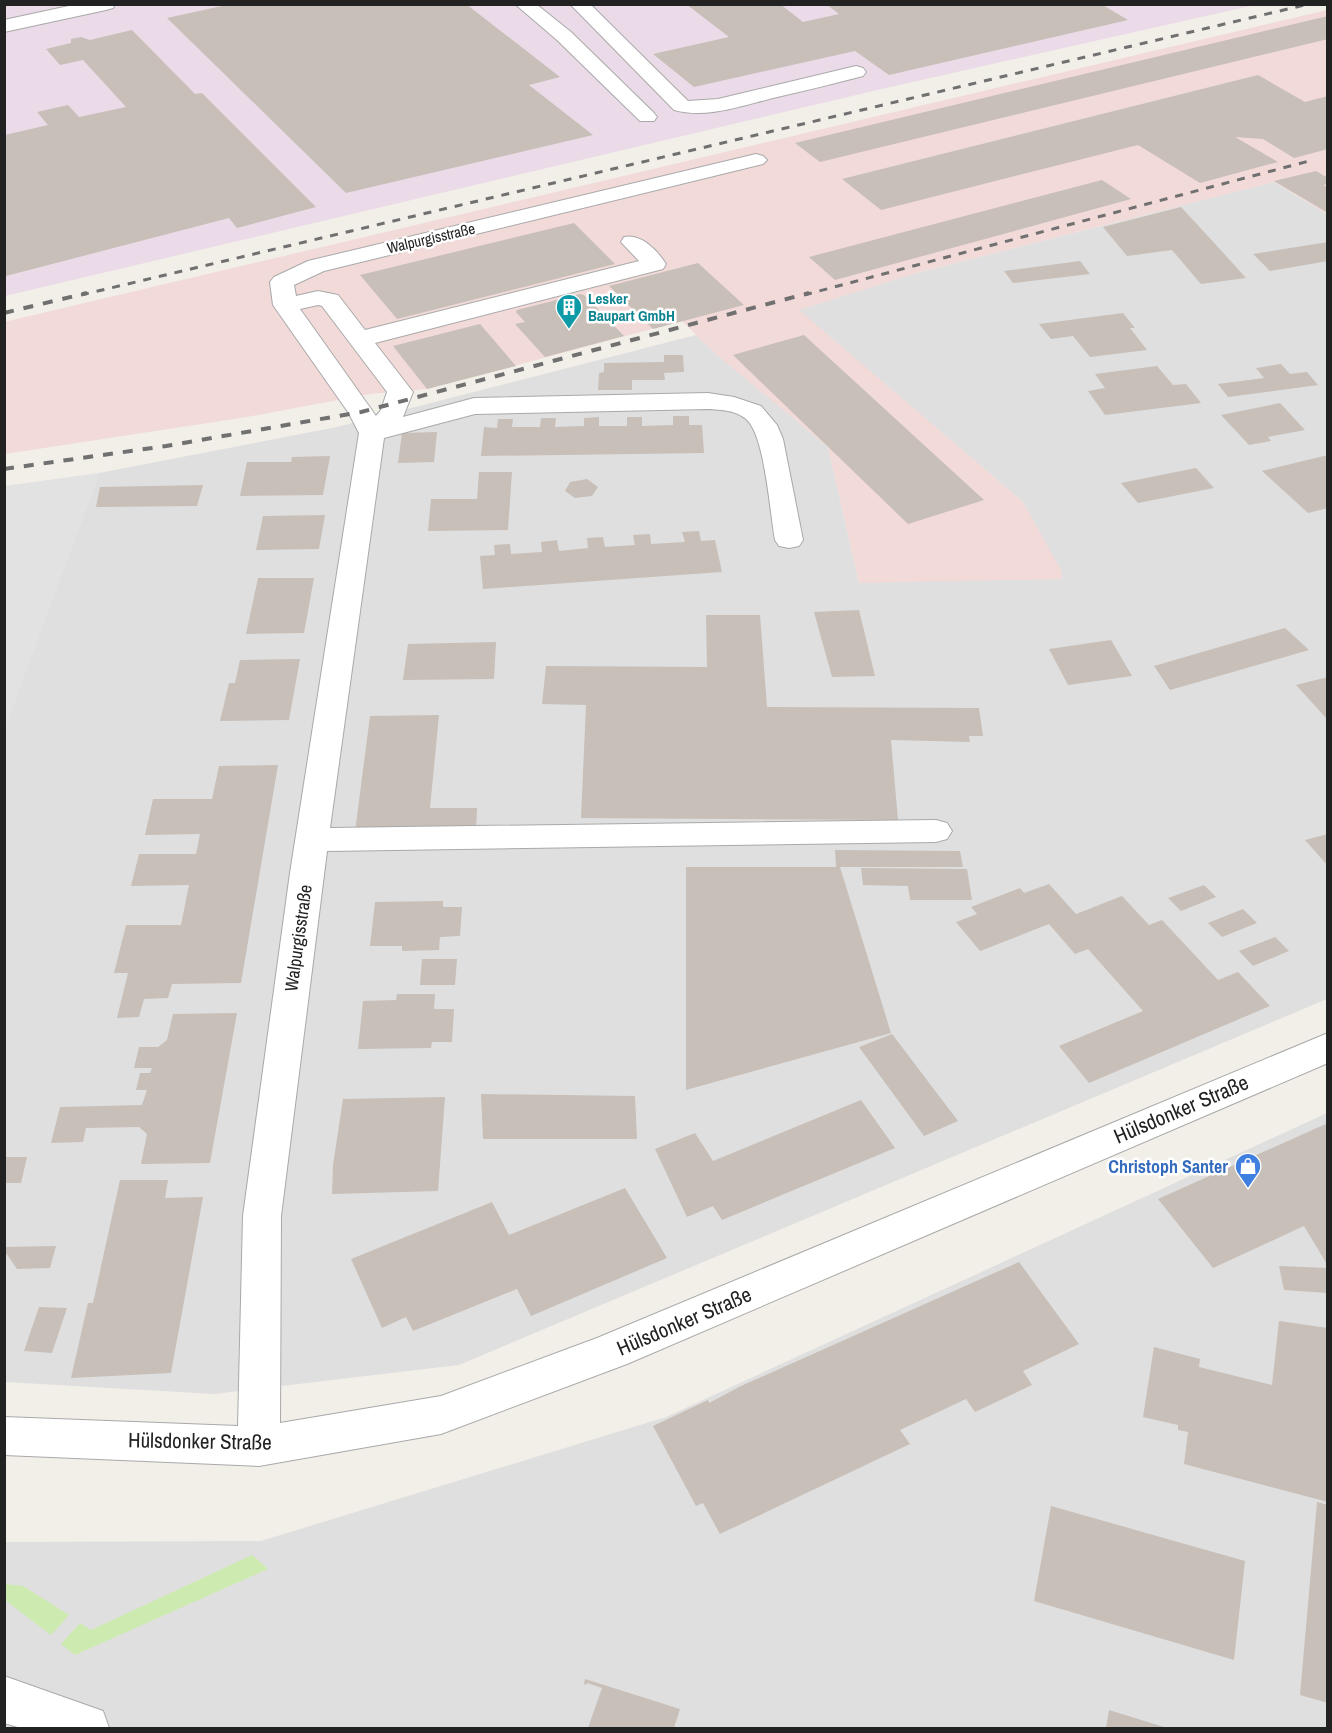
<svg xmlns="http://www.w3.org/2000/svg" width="1332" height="1733" viewBox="0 0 1332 1733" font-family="'Archivo Narrow',sans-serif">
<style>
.residential{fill:#e0dfdf}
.commercial{fill:#f2dad9}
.industrial{fill:#ebdbe8}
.grass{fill:#cdebb0}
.parking{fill:#e2e2e2}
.building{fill:#c7bfb8}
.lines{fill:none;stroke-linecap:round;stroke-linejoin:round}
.minor-casing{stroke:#a9a9a9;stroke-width:2}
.minor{fill:#fff;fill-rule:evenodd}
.rail-far1{stroke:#707070;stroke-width:3;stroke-dasharray:8 8;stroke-linecap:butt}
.rail{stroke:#707070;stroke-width:4;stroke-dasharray:10 10;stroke-linecap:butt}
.labels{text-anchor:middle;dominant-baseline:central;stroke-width:5;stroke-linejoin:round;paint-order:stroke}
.far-street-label{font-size:15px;fill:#222;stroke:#fff}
.far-culture-label{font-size:15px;font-weight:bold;fill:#0d838f;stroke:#fff;text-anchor:start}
.street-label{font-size:18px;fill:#222;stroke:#fff}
.shop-label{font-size:18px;font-weight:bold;fill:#366cbe;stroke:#fff;text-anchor:end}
.near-street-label{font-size:21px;fill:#222;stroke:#fff}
</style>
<rect width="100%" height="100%" fill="#f2efe9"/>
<g class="residential">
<polygon points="1274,182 1327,214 1327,999 459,1365 214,1394 5,1382 4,729 99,473 337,427 696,335 828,447 859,583 1023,502 798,310 916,273"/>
<polygon points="1327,1113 1327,1728 5,1728 4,1542 261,1541 666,1417"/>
</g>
<polygon class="commercial" points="1327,10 1327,214 1274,182 916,273 799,310 1023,502 1062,572 1062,579 859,583 828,447 717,355 682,321 427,389 370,394 247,417 5,454 4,322"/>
<polygon class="industrial" points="4,5 1255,5 886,88 5,296"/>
<g class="grass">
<polygon points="252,1555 268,1569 75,1655 61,1644 80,1623 91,1630"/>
<polygon points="5,1584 23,1586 69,1615 51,1635 5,1600"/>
</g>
<polygon class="parking" points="99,473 5,729 5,486"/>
<g class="building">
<polygon points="231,4 466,4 560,77 529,85 593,135 346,193 167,18"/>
<polygon points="686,4 780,4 803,22 839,14 826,4 1101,4 1128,20 889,75 855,51 694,87 653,54 729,37"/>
<polygon points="1328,16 1328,39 820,162 795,143"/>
<polygon points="132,30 195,94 202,93 316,207 237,228 229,218 6,276 5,135 48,125 37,112 68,105 79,117 126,107 83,60 60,65 46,49 71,43 71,39 81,37 90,40"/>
<polygon points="1258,75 1305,102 1328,96 1328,149 1294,158 1263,139 1235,137 1278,162 1200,183 1138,145 881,210 842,179"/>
<polygon points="1316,171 1328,178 1328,184 1323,185 1328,188 1328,213 1274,181"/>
<polygon points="1102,180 1131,199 835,280 809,257"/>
<polygon points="1181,207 1217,246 1246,278 1201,284 1172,250 1127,256 1103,227"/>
<polygon points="574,223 615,264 397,319 360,275"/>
<polygon points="1328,242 1328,261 1270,271 1253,254"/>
<polygon points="1080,261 1090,274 1013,283 1004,271"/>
<polygon points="698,263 744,305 653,329 609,286"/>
<polygon points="580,294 584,295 624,336 545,357 515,324 525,322 516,312 517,310"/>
<polygon points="1123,313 1135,328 1130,328 1147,350 1090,357 1073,336 1051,339 1039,324"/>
<polygon points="480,324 516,366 427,389 393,346"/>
<polygon points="804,335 984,500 908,524 733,355"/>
<polygon points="664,355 683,355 684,372 664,373 665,380 632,380 632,390 598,390 599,373 604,372 604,363 664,362"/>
<polygon points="1281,364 1290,374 1307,372 1318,385 1228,397 1218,384 1264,378 1256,368"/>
<polygon points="1157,366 1173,385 1186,384 1201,403 1105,415 1088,391 1105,388 1095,374"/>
<polygon points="1280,403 1305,430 1268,437 1271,441 1249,445 1221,415"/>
<polygon points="673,416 689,416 689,425 702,425 704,453 481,456 484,427 497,428 498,419 513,419 512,427 540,427 541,418 556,418 555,427 584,426 584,418 599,417 599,426 627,426 627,417 642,417 642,426 673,425"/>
<polygon points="437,432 434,462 398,463 402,433"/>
<polygon points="1328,455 1328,508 1308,513 1262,471"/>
<polygon points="330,456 323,495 240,496 247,462 291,462 292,457"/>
<polygon points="1196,468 1214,488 1138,503 1121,483"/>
<polygon points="479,472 512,472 508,530 428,531 431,499 477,499"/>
<polygon points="587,479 598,487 592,496 575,498 565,491 570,482"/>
<polygon points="203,485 197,506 96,507 100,487"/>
<polygon points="325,515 319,549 256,550 263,516"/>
<polygon points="699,531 701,541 715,540 722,572 483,589 480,556 495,555 494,545 510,544 511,554 542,552 541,542 557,540 559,551 588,548 587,538 603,537 605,547 635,545 633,535 650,534 651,544 685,542 682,532"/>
<polygon points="258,578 314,578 304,633 246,634"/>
<polygon points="859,610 875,676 832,677 814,612"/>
<polygon points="706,615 760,615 767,707 979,708 983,736 969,736 970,742 891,740 898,820 581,818 586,705 542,704 546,666 707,667"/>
<polygon points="1285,628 1309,650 1170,690 1154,666"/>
<polygon points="1111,640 1132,676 1068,685 1049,649"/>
<polygon points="496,642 494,679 403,680 408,644"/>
<polygon points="300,659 289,720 220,721 229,683 235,683 240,660"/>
<polygon points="1328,677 1328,720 1296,685"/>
<polygon points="439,715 430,808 477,808 476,830 355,832 370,716"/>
<polygon points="278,765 241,983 172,984 168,998 144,999 139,1017 117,1018 128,973 114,973 126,925 181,925 189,885 131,886 139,854 196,854 200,834 145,835 153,799 212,799 219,766"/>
<polygon points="1328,834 1328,866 1305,840"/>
<polygon points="835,850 960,851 963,867 840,867 891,1033 686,1090 686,867 836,867"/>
<polygon points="861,868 967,869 972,900 910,900 908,886 863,885"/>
<polygon points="1049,884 1076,914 1122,896 1149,925 1162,920 1218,980 1238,972 1270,1006 1089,1083 1059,1046 1143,1011 1088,949 1075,954 1049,924 980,951 956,922 977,914 971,907 1020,888 1024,893"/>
<polygon points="1204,885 1216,897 1181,911 1168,898"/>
<polygon points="443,901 443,907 462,907 460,936 440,937 439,950 402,951 402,946 370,946 375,902"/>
<polygon points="1243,909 1257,923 1222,937 1208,923"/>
<polygon points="1275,937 1289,951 1253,966 1239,951"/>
<polygon points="422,959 457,959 455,985 420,985"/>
<polygon points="397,994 435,994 434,1009 454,1009 452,1042 432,1042 431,1048 358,1049 363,1001 396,1000"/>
<polygon points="237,1013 210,1163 141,1164 147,1134 139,1127 86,1128 83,1142 51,1143 60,1107 142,1105 147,1090 136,1090 140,1073 150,1073 152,1068 134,1068 139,1047 158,1047 167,1040 173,1014"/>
<polygon points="892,1034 958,1121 924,1136 859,1047"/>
<polygon points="481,1094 635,1096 637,1139 483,1139"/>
<polygon points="445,1097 438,1191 332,1194 333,1165 343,1099"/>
<polygon points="861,1100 895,1148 722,1220 713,1206 687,1217 655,1149 695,1133 713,1161"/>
<polygon points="1328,1123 1328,1266 1304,1226 1213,1268 1158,1199"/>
<polygon points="4,1157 27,1157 21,1183 4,1183"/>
<polygon points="120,1180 168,1180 165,1198 203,1197 171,1373 71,1378 88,1303 93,1303"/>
<polygon points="625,1188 667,1258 531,1316 517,1289 413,1331 406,1317 382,1328 351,1259 492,1202 509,1235"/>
<polygon points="56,1246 50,1268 17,1269 4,1250 4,1247"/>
<polygon points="1019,1262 1079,1344 1023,1371 1032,1385 975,1412 966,1399 900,1430 910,1444 720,1534 703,1503 696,1506 653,1426 708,1400 709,1403 741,1386"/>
<polygon points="1279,1266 1328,1268 1328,1293 1284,1290"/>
<polygon points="39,1307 67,1308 52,1353 24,1351"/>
<polygon points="1279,1321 1328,1328 1328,1502 1184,1464 1188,1432 1178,1430 1178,1425 1143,1417 1154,1347 1200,1359 1199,1367 1272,1385"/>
<polygon points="1317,1502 1328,1505 1328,1703 1300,1695"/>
<polygon points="1051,1506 1245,1561 1234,1660 1034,1601"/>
<polygon points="585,1679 680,1709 674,1728 588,1728 602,1688 587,1683 586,1685 584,1684"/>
<polygon points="1109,1710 1167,1728 1106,1728"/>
</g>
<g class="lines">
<g class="minor-casing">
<g id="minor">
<polygon points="78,4 115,4 113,8 106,10 4,32 4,20"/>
<polygon points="515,4 536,4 571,32 654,113 657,117 654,121 640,121 557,40"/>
<path d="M570,4H590L688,101L718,99L856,66L863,68L866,72L863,76C833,84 803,91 773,98C741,106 707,119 674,110Z"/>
<path d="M756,154L763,156L767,160L763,164L324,271L294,285L296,296L318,291L338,295L365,330L639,261L621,242L624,237C641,233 657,250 666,264L663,269L375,343L413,392L403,417L474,398L708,393L734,397L761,406L777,425L783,439L803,540L799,546L789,548L779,546L775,540C770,513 765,439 748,421C738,410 721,410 708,409L475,414L384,438L330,828L936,820L947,823L952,831L947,839L936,842L327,851L281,1216L280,1423L441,1396L597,1338L1328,1033V1063L627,1364L441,1434L259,1466L4,1455V1417L238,1426L243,1216L290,873L359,433L348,412L273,305L270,282L274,277L308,261ZM318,305L322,306L387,392L381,410L376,416L300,309Z"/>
<polygon points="4,1676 103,1711 109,1728 21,1728 4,1723"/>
</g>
</g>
<use href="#minor" class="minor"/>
<g class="rail-far1">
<polyline points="81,295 1309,4"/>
<polyline points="804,295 1309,161"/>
</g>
<g class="rail">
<polyline points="4,313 87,293"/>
<polyline points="4,469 166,446 361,412 809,293"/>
</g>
</g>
<defs>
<g id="building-pin" transform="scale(1.35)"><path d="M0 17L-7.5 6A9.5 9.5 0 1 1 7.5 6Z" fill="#0f9aa8" stroke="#fff"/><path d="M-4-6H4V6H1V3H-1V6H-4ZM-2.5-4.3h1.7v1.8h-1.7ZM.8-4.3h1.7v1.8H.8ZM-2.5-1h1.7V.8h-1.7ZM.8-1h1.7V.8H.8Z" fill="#fff"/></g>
<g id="shop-pin" transform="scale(1.35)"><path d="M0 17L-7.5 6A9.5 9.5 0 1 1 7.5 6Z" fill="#3f7fe0" stroke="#fff"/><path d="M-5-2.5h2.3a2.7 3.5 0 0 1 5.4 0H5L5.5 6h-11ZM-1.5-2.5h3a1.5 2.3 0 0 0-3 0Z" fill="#fff"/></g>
</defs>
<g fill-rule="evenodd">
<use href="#building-pin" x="569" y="307"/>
<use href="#shop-pin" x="1248" y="1166"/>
</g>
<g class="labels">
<g class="far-street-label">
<text transform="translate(431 238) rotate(-13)">Walpurgisstraße</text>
</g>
<g class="far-culture-label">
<text x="588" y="298">Lesker<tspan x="588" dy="17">Baupart GmbH</tspan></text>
</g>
<g class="street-label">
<text transform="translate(298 938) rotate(-82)">Walpurgisstraße</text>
</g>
<g class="shop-label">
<text x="1228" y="1166">Christoph Santer</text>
</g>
<g class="near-street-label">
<text transform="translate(1181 1109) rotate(-23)">Hülsdonker Straße</text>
<text transform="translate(684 1321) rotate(-23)">Hülsdonker Straße</text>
<text transform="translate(200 1441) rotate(1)">Hülsdonker Straße</text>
</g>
</g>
<rect width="1332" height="1733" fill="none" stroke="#222222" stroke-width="12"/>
</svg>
